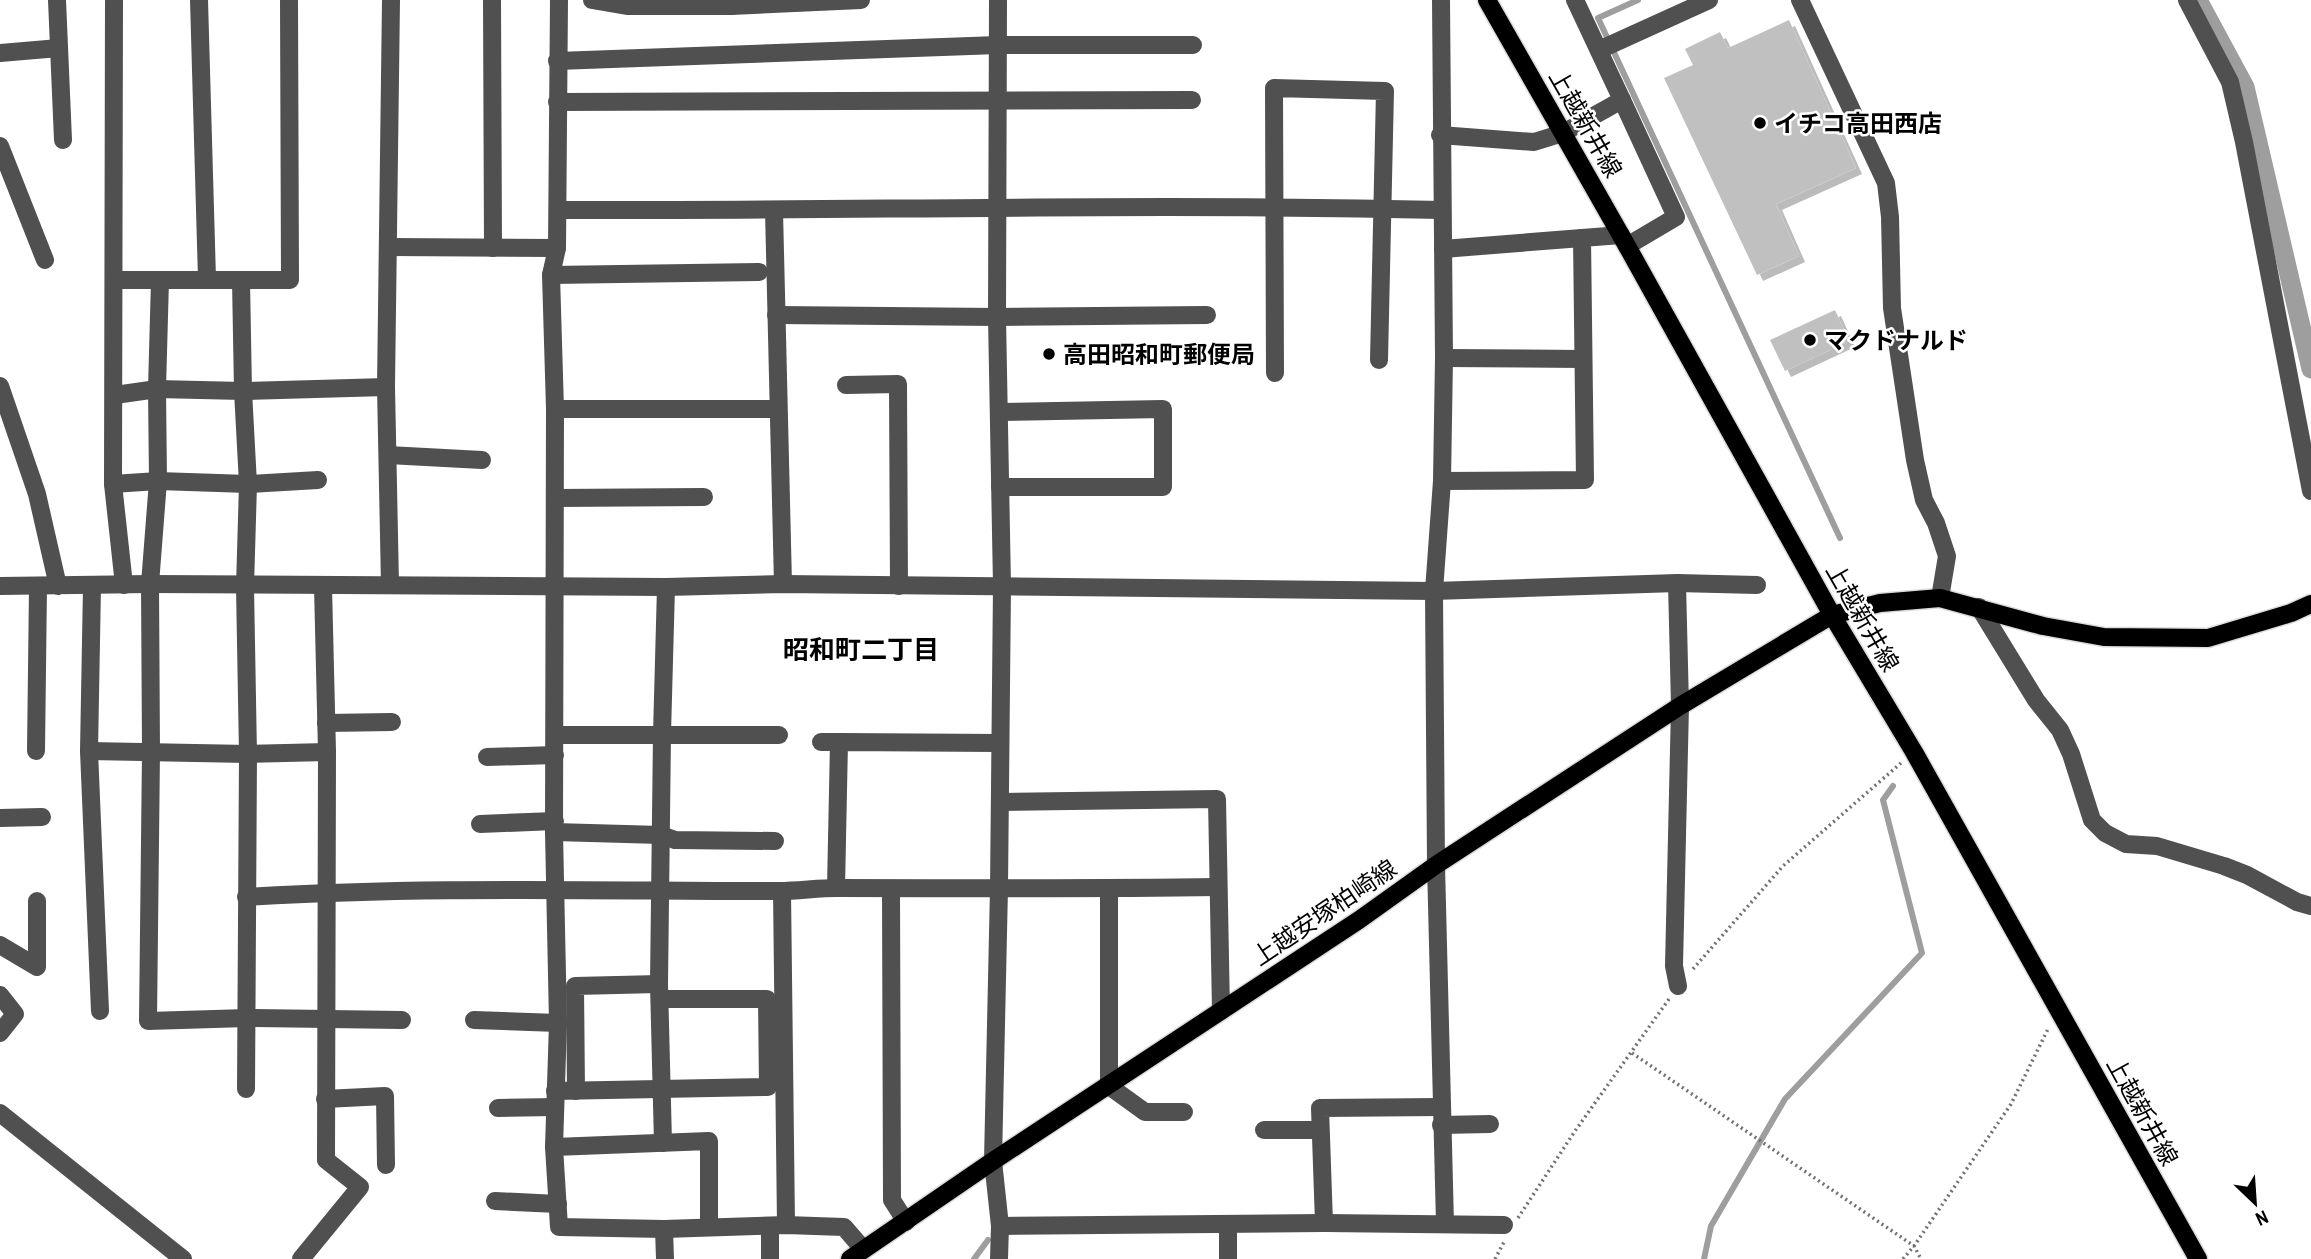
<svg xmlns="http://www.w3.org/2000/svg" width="2311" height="1259" viewBox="0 0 2311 1259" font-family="'Archivo Narrow','Noto Sans JP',sans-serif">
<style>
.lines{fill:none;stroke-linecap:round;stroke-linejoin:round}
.stream{stroke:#9e9e9e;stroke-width:6}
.canal{stroke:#9e9e9e;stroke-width:19}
.building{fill:#c0c0c0;filter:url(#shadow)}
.major-casing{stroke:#dbdbdb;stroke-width:21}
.path{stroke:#727272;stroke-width:3.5;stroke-dasharray:2 3.5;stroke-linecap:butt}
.minor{stroke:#505050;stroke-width:18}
.major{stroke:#000;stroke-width:18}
.poi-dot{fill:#000;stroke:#fff;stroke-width:2.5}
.labels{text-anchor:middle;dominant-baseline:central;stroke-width:5;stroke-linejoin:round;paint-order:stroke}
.street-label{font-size:24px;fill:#000;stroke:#fff}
.poi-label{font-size:24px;font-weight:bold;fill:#000;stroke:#fff;text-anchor:start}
.neighbourhood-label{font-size:26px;font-weight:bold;fill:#000;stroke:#fff}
</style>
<defs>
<filter id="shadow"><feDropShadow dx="6" dy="6" stdDeviation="0" flood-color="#0004"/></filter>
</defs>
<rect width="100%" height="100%" fill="#fff"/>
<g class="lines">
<g class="stream">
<polyline points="1638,0 1598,18 1840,538"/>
<polyline points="974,1259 988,1240"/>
<polyline points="1704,1259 1711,1226 1785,1099 1922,953 1883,800 1893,786"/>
</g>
<polyline class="canal" points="2198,0 2245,87 2311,369"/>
</g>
<g class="building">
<polygon points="1789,20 1856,168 1776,204 1799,256 1757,275 1664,78 1693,65 1685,49 1720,32 1728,48"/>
<polygon points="1835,310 1849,341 1785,371 1770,340"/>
</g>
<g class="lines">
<g class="major-casing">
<g id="major">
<polyline points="1487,0 1627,246 1832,615 1914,752 2198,1259"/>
<polyline points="850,1259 993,1161 1359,920 1436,865 1680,706 1832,615 1880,603 1940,598 2043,626 2104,637 2208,638 2291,613 2311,604"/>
</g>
</g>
<g class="path">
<polyline points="1693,969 1783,866 1901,763"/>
<polyline points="1632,1053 1914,1246 1921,1259"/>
<polyline points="1518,1218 1575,1131 1669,999"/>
<polyline points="1495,1259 1504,1242"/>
<polyline points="1903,1259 1914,1246 2011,1104 2049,1027"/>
</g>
<g class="minor">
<polyline points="57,0 63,140"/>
<polyline points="114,0 113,484 124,585"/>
<polyline points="199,0 207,279"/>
<polyline points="492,0 493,248"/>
<polyline points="559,0 557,248 551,275 555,409 554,832 558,1023 554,1147 559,1227 664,1229 786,1225 844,1227 863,1249"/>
<polyline points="592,0 627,6 731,6 731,0"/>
<polyline points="998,0 997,317 1002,586 999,888 993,1161 1000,1226 999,1259"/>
<polyline points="1441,0 1444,358 1442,481 1434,591 1436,865 1445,1224"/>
<polyline points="1800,0 1886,183 1890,217 1892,308 1915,460 1924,500 1936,523 1947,556 1940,598"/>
<polyline points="2187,0 2230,82 2244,142 2311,491"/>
<polyline points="731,6 861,0"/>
<polyline points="1599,50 1709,0"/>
<polyline points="0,53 59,48"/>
<polyline points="557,61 998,45 1193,45"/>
<polyline points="1622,100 1676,217 1627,246"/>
<polyline points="557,102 1192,100"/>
<polyline points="1440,135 1534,142 1563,133 1622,100 1575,0"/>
<polyline points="0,146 45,260"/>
<path d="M558,210C852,211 1147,203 1442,210"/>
<polyline points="774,211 783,584"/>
<polyline points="389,247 557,248"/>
<polyline points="1443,249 1582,238"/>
<polyline points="551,275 759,272"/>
<polyline points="115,280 290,280 289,0"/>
<polyline points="160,280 157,389 158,481 150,584 151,752 148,1021 247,1018 402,1020"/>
<polyline points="241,280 243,391 248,484 245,587 248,754 246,1089"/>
<polyline points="776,315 997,317 1207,315"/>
<polyline points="1444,358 1583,359"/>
<polyline points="1275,373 1274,88 1385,91 1379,360"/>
<polyline points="846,385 898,384 899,586"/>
<polyline points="0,386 37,494 58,586"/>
<polyline points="115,395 157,389 243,391 386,387"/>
<polyline points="555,409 778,409"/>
<polyline points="1000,412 1163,409 1163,487 1000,487"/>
<polyline points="388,455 482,460"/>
<polyline points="1442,481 1585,480 1582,238 1621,235"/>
<polyline points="113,484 158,481 248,484 318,480"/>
<polyline points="556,498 704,497"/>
<polyline points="1677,583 1680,706 1674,966 1678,986"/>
<polyline points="390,585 386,387 391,0"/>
<polyline points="0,586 150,584 666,587 783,584 1434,591 1677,583 1757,585"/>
<polyline points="92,586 89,751 100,1011"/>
<polyline points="1979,607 2036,700 2060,730 2071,754 2092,820 2105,833 2126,844 2157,846 2224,866 2247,875 2297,902 2311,906"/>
<polyline points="326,723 392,722"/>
<polyline points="555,735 779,735"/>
<polyline points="821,742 839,742"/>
<polyline points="36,751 38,586"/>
<polyline points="89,751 248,754 327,752"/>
<polyline points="487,757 555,755"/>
<polyline points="1000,802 1217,799 1221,1011"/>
<polyline points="0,818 42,817"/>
<polyline points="480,824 555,821"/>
<polyline points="554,832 661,835 675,840 775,841"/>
<polyline points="836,888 839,742 999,743"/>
<polyline points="1109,889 1109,1086 1145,1112 1184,1112"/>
<polyline points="891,890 892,1200 906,1222"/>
<polyline points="782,891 786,1225"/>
<path d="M246,897C423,886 601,891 779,891C798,891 818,888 837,888C964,888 1091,889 1217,887"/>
<polyline points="0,945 37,967 37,901"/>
<polyline points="0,995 15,1014 0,1033"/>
<polyline points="474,1020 558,1023"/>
<polyline points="555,1091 768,1087 767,999 660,999"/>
<polyline points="576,1091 575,986 659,984"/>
<polyline points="325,1099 385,1096 386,1165"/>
<polyline points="498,1108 555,1107"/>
<polyline points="0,1113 183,1259"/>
<polyline points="1441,1125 1490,1124"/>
<polyline points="1264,1130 1320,1130"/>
<polyline points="663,1143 659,984 662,734 666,587"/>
<polyline points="554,1147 709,1141 709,1226"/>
<polyline points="495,1201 558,1204"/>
<polyline points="1324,1223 1320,1108 1441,1107"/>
<polyline points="1000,1226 1324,1223 1504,1225"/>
<polyline points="770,1227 770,1259"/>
<polyline points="664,1229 665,1259"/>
<polyline points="301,1259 360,1187 326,1160 327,752 323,586"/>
<polyline points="1228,1259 1228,1226"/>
</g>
<use href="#major" class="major"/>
</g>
<g class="poi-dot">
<circle cx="1760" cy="123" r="7"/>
<circle cx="1810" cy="340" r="7"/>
<circle cx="1049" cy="354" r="7"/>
</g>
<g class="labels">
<g class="street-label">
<text transform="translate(1586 123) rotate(60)">上越新井線</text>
<text transform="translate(1863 617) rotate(60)">上越新井線</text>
<text transform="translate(1324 912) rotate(-34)">上越安塚柏崎線</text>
<text transform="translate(2143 1111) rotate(61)">上越新井線</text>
</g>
<g class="poi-label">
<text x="1774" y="123">イチコ高田西店</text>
<text x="1824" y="340">マクドナルド</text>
<text x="1063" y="354">高田昭和町郵便局</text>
</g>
<g class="neighbourhood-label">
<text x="861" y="649">昭和町二丁目</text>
</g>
</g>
<g transform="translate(2255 1203) rotate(155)" stroke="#ffffff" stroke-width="5" paint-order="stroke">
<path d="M0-5L12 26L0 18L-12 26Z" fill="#000000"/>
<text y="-10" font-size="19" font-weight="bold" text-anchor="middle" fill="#000000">N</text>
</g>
</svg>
